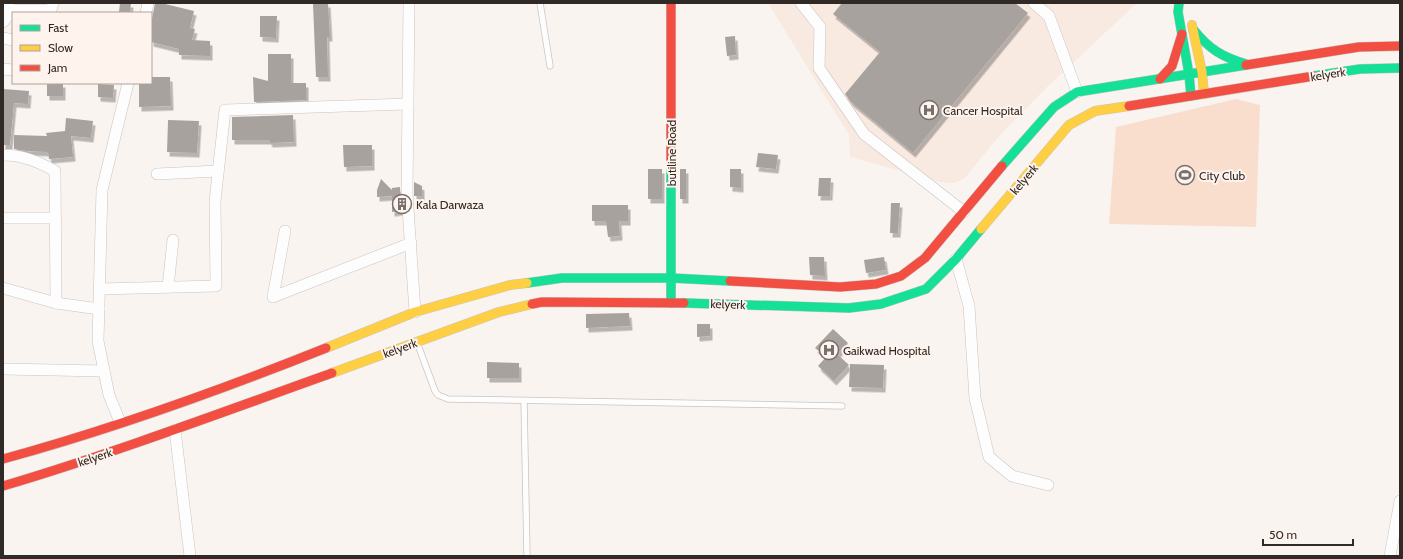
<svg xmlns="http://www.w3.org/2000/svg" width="1403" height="559" viewBox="0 0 1403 559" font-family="Cabin,sans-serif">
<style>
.built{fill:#f8e9e1}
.green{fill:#f9dece}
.building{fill:#a7a29e;filter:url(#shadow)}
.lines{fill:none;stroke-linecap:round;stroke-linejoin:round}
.lane-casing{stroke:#cac4c1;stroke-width:7}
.street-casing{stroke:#cac4c1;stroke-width:12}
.fast-casing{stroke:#cac4c1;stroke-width:10}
.slow-casing{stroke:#cac4c1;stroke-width:10}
.jam-casing{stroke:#cac4c1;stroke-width:10}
.lane{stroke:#fefdfd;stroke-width:5.5}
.street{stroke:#fefdfd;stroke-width:11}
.fast{stroke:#16e098;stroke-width:9}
.slow{stroke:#ffcf43;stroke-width:9}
.jam{stroke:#f24e42;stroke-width:9}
.labels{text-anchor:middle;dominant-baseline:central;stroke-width:4;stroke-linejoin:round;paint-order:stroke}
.street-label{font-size:12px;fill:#302925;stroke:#fef3ed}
.poi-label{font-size:12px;fill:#302925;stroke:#fef3ed;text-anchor:start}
</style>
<defs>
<filter id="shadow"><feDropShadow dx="2.5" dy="4.5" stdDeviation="0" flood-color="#0004"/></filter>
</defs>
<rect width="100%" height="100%" fill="#faf4f1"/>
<polygon class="built" points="768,3 1137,3 1048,86 999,136 965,178 954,183 940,182 850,157 849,135"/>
<polygon class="green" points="1236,99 1260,105 1256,227 1109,224 1116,127"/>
<g class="building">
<polygon points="120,3 131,3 130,13 119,12"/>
<polygon points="155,3 161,3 194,11 190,28 195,29 192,40 210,41 210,56 179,55 179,49 151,42 151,24"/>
<polygon points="328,3 330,37 327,37 328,77 316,77 313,4"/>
<polygon points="842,3 1015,3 1028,13 913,153 851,102 845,94 880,52 833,14"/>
<polygon points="260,16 277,16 276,38 260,37"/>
<polygon points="735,36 736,55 727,56 725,37"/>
<polygon points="268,54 291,54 291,83 306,83 306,100 254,102 253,77 268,81"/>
<polygon points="151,77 170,77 171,106 139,107 139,83 151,83"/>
<rect x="47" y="83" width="16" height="13"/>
<polygon points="98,84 114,85 113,98 98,97"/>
<polygon points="3,89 29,91 28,104 14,103 10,145 3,145"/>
<polygon points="293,115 294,142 270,143 269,140 232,140 232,117"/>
<polygon points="66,118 93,121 91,138 71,136 73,157 49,159 48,152 27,151 14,149 14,135 47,136 46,133 65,131"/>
<polygon points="168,120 199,121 197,153 167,152"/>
<polygon points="343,145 372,145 372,166 344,167"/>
<polygon points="758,153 778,155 776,169 756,167"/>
<rect x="648" y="169" width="14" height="30"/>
<rect x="680" y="169" width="6" height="30"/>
<polygon points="730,169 741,169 741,188 730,187"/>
<polygon points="819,178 831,178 830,196 818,196"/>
<polygon points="381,179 392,190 392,188 400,187 401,211 392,212 392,196 377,197 377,190"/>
<polygon points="414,182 422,186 422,196 414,196"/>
<polygon points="891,203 900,203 898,233 890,233"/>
<polygon points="592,205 628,205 628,221 619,221 620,236 608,237 606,221 592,221"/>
<polygon points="809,257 824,257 825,276 810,275"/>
<polygon points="884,257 886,270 866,273 864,260"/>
<polygon points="629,313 630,326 586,328 586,314"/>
<polygon points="697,324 710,324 710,336 697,337"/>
<polygon points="833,329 848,343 837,354 849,365 834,381 818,366 826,357 815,348"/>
<polygon points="487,362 519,363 519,378 487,378"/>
<polygon points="850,364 884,365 883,388 849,387"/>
</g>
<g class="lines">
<g class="lane-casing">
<g id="lane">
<polyline points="540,3 550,66"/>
<polyline points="418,345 435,391 438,395 448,399 842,406"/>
<polyline points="524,401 527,556"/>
</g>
</g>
<g class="street-casing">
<g id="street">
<polyline points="409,3 407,193 415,312"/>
<polyline points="801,3 820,27 819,68 864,134 964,212"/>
<polyline points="1034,3 1049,16 1077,92"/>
<polyline points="3,5 13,10"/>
<polyline points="146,13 148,3"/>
<polyline points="3,22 13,10 51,10 53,3"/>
<polyline points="3,38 13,40"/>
<polyline points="3,69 13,70"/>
<path d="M3,155C23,155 39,162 55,171L56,303"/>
<polyline points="157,174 218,171"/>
<polyline points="3,218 56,218"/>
<polyline points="285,231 273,297 411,243"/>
<polyline points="956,259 969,306 975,398 989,457 1012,476 1048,485"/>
<polyline points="168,287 173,240"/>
<polyline points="3,288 56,303 99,309"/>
<polyline points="99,289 216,286 215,201 225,110 408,104"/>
<polyline points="3,369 104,371"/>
<polyline points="120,422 109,395 98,341 102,190 128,83"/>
<polyline points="175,430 190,556"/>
<polyline points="1390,556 1400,501"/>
</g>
</g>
<g class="fast-casing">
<g id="fast">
<polyline points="1179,3 1178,12 1189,74 1191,96"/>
<path d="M1193,29C1209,49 1222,57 1246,64"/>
<polyline points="1314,76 1360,69 1400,68"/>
<polyline points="671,165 671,303"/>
<polyline points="1002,166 1054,107 1077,92 1246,65"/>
<polyline points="527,283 562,278 671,278 730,281"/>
<polyline points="684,303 849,308 881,304 926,289 956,259 981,229"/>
</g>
</g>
<g class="slow-casing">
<g id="slow">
<polyline points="1192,25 1202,72 1204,94"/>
<polyline points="981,229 1069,125 1095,111 1129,106"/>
<polyline points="326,348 415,312 510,285 527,283"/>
<polyline points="332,373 499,312 532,304"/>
</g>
</g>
<g class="jam-casing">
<g id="jam">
<polyline points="671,3 671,165"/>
<polyline points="1246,65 1359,47 1400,46"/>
<polyline points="1160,79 1172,66 1182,34"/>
<polyline points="1129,106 1314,76"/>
<polyline points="730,281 840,287 876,284 901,276 925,258 1002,166"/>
<polyline points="532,304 542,302 684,303"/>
<path d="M3,459C113,429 221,390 326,348"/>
<path d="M3,486C114,453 223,412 332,373"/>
</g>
</g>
<use href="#lane" class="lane"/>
<use href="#street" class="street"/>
<use href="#fast" class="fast"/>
<use href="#slow" class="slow"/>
<use href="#jam" class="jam"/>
</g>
<defs>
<g id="hospital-ring" transform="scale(1)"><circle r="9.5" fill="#fef3ed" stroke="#77706c" stroke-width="1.5"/><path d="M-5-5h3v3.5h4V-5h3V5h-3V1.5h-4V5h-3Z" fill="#77706c"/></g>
<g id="stadium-ring" transform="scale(1)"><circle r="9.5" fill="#fef3ed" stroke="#77706c" stroke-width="1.5"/><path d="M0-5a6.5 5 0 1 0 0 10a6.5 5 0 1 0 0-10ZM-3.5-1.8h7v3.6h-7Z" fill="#77706c"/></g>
<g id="building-ring" transform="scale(1)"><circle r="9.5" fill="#fef3ed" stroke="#77706c" stroke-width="1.5"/><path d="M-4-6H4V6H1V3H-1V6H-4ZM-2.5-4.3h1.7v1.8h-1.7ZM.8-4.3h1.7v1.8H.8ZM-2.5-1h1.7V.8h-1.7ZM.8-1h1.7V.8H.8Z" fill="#77706c"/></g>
</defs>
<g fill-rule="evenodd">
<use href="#hospital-ring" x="929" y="110"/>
<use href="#stadium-ring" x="1185" y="175"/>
<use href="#building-ring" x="402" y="204"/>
<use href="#hospital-ring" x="829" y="350"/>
</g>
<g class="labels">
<g class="street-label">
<text transform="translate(1328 74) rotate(-9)">kelyerk</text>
<text transform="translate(671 153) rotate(-90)">butiline Road</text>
<text transform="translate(1024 179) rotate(-50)">kelyerk</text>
<text transform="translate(728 304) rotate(2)">kelyerk</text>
<text transform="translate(400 348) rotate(-20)">kelyerk</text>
<text transform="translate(95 457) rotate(-18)">kelyerk</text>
</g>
<g class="poi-label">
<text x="943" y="110">Cancer Hospital</text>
<text x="1199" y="175">City Club</text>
<text x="416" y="204">Kala Darwaza</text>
<text x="843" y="350">Gaikwad Hospital</text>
</g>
</g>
<rect width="1403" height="559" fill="none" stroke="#302925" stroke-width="8"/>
<rect x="12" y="12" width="140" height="72" fill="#fef3ed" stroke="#aca29d"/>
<rect x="20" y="25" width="20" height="6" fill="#16e098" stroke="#aca29d"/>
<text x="48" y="32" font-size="12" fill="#302925">Fast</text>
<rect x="20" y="45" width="20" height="6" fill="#ffcf43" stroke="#aca29d"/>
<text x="48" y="52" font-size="12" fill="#302925">Slow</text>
<rect x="20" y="65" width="20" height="6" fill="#f24e42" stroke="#aca29d"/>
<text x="48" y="72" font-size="12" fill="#302925">Jam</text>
<path d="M1263 539v6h90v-6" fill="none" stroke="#302925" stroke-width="2"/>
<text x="1269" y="539" font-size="12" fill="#302925" stroke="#fef3ed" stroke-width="3" paint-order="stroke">50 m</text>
</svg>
